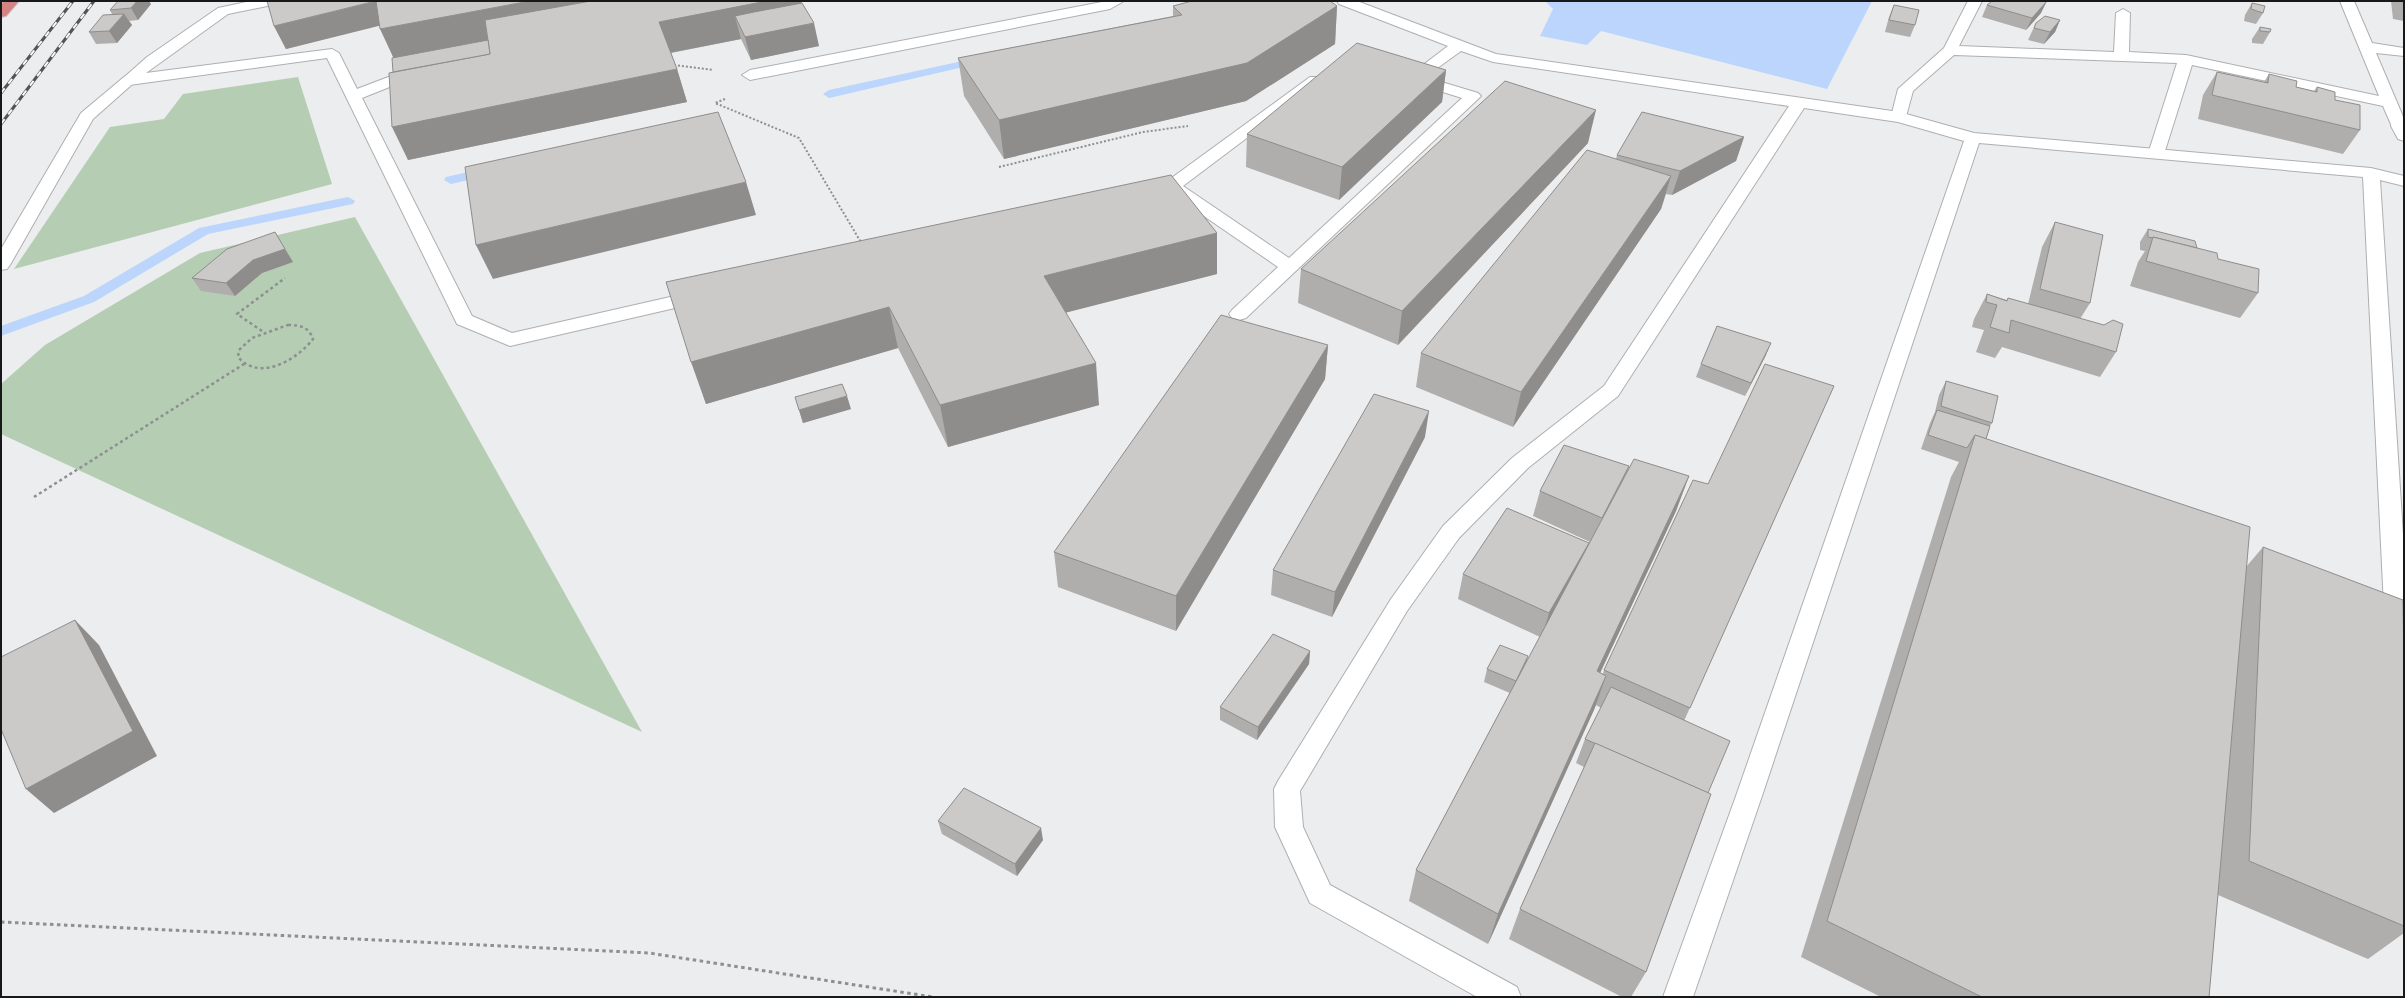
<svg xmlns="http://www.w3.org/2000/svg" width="2405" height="998" viewBox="0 0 2405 998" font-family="Barlow,sans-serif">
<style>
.green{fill:#b5ceb3}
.water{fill:#bbd5fd}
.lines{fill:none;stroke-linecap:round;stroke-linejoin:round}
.stream{fill:#bbd5fd;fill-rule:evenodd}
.service-casing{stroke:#adafb1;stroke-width:2}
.minor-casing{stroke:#adafb1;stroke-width:2}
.trunk-casing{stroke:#c7c8c8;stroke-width:2}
.path-far2{stroke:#8d8f90;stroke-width:2;stroke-dasharray:2 2;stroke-linecap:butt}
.path-far1{stroke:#8d8f90;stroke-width:2.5;stroke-dasharray:3 3;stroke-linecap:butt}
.path{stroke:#8d8f90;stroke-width:3;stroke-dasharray:3.5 3.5;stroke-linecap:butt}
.service{fill:#fff;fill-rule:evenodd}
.minor{fill:#fff;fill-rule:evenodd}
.trunk{fill:#d68282;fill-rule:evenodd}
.rail-casing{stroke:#525455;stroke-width:3}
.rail{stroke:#f8fbfd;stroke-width:2;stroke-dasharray:6;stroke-linecap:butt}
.wall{fill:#afaeac}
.shaded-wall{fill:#8f8d8c}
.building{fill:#cccac8;stroke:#8f8d8c}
</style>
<rect width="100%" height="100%" fill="#ebedef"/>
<g class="green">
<polygon points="298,77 332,184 14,269 110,127 164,119 183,94"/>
<polygon points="355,217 642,732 1,434 1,384 45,345 200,253"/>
</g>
<polygon class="water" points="1545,1 1872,1 1827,89 1601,31 1587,45 1540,36 1553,9"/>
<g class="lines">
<g class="stream">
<polygon points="981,57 987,60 985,62 829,98 823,94 829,90"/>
<polygon points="490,167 495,168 496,171 495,174 451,184 444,180 446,177"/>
<polygon points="348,197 355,201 353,204 208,234 94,302 1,336 1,326 84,296 199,228"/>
</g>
<g class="service-casing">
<g id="service">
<polygon points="251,1 279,1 277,4 228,14 146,73 332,49 339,53 357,89 412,68 422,68 425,71 422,74 362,98 472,316 512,333 701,290 708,292 710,296 708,300 701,302 510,346 457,324 327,58 129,85 121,80 147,57 218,8"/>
<polygon points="1107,1 1124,1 1110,9 750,80 742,75 750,70"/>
<polygon points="1337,1 1357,1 1496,54 1899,112 1974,133 2371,168 2404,176 2404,186 2380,180 2404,550 2404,634 2397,636 2388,634 2385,627 2363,177 1979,143 1762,796 1693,997 1663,997 1736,796 1964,141 1898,122 1804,108 1618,396 1528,468 1459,538 1407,611 1300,791 1303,827 1330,885 1517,987 1521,997 1477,997 1310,903 1275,827 1274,789 1278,781 1391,599 1443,526 1512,458 1604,386 1789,106 1493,62 1461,51 1425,77 1478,93 1481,96 1478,99 1246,318 1239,320 1232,318 1229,314 1232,310 1278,267 1169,192 1149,196 1143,195 1140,191 1143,187 1166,182 1310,77 1320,77 1323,80 1320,83 1183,186 1289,258 1462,98 1411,82 1406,78 1448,46 1339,4"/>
<polygon points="2399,121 2404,122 2404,141 2398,139 2391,126 2393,123"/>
</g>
</g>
<g class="minor-casing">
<g id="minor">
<polygon points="1968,1 1982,1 1959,46 2114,52 2116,13 2123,9 2130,13 2129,52 2186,55 2379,96 2340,1 2354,1 2372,43 2404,48 2404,56 2376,53 2404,119 2404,130 2393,129 2383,106 2192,65 2164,154 2162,157 2150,157 2148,154 2177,63 1954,55 1913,91 1905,120 1893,120 1891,117 1898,89 1944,48"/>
<polygon points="129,75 137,80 93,119 10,265 7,269 1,270 1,249 81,113 124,77"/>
</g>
</g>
<g class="trunk-casing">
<polygon id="trunk" points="4,1 19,1 6,16 1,17 1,5"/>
</g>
<g class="path-far2">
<polyline points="674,65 713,70"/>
<polyline points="725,99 715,103 799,138 862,244"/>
<polyline points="999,167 1143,132 1188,126"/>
</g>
<g class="path-far1">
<path d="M288,325C300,325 309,327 313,339C297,360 259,382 238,357L239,350L252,338Z"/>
<polyline points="262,331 237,314 285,278"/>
<polyline points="34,497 244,364"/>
</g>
<polyline class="path" points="1,922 649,953 933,997"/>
<use href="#service" class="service"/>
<use href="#minor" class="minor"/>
<use href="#trunk" class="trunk"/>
<g class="rail-casing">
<g id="rail">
<polyline points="1,93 73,1"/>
<polyline points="1,124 94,1"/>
</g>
</g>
<use href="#rail" class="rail"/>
</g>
<g class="wall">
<polygon points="801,1 819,46 751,60 741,39 671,53 677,69 687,102 408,160 393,72 393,57 380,25 286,49 274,26"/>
<polygon points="2391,1 2404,1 2404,21 2393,19"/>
<polygon points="2252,3 2263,13 2256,24 2244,21 2245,15"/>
<polygon points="151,4 138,20 129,21 132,25 117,43 96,44 89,32 112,14 110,10"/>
<polygon points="1894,5 1915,25 1910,37 1885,32 1889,17"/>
<polygon points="1987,5 2041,13 2026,30 1982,17"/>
<polygon points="1173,6 1337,6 1335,44 1246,101 1004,159 964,96 958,58 1173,16"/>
<polygon points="2060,20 2055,32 2044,44 2028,40 2036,23"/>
<polygon points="2260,27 2270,32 2263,44 2252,43 2252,39"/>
<polygon points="1446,70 1442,102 1339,200 1246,167 1247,134"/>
<polygon points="2217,72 2264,82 2269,74 2296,87 2314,91 2317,87 2335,100 2360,130 2343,154 2198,119 2203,95"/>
<polygon points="1744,137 1736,161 1672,195 1666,194 1661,209 1513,427 1416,387 1421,353 1616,159 1617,155"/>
<polygon points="1588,143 1398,345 1298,303 1301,269"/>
<polygon points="2055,222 2090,303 2080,319 2116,352 2100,377 2002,347 1995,358 1976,352 1984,330 1972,327 1974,319 1987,294 2007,300 2008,298 2028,304 2042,247"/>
<polygon points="2148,229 2197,248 2218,259 2258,293 2240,318 2130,286 2138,262 2145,251 2140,250 2140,242"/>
<polygon points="275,232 293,262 262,273 235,296 201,291 192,278"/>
<polygon points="1217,233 1217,274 1066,312 1099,405 948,447 898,348 706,404 666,282"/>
<polygon points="1771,343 1765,357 1745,396 1696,377 1701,364"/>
<polygon points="1328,345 1325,379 1176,631 1058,587 1054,552"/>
<polygon points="1946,381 1992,423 1990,426 1986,439 2246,567 2263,547 2404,660 2404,933 2368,959 2218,895 2209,997 1881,997 1801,957 1951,477 1959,462 1921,449 1930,423 1935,412 1939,395"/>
<polygon points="1834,386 1684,721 1708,793 1646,972 1631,997 1622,997 1509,939 1520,909 1584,767 1576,763 1585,739 1601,708 1596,705 1488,944 1409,901 1416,870 1510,693 1484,682 1487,669 1528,656 1527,661 1540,637 1458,599 1463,574 1589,543 1590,542 1533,516 1540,491 1629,466 1628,470 1689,476 1676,511 1600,673 1603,674 1604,670 1708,484"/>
<polygon points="795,397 851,409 803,423"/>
<polygon points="1425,437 1332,617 1271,595 1273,570"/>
<polygon points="1310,651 1309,664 1257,740 1220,720 1220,707"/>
<polygon points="938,821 1043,840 1017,876 942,834"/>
</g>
<g class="shaded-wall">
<polygon points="137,1 149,1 151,4 138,20 131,8"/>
<polygon points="377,1 479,1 286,49 274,26"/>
<polygon points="530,1 698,1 395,61 380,29"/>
<polygon points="767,1 801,1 807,25 814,23 819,46 751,60 745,37 735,16 741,39 669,53 659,22"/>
<polygon points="2047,1 2041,13 2026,30 2032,18"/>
<polygon points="1337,6 1335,44 1246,101 1004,159 999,120"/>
<polygon points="124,14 132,25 117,43 109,31"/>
<polygon points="2060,20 2055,32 2044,44 2050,32"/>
<polygon points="677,69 687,102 408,160 392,127"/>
<polygon points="1446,70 1442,102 1339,200 1342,167"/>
<polygon points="1596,110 1588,143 1398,345 1402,311"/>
<polygon points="1744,137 1736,161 1672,195 1680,171"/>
<polygon points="1671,176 1661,209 1513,427 1521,392"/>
<polygon points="746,182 756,215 493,279 476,245"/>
<polygon points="1217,233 1217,274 1049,317 1044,276"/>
<polygon points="285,249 293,262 262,273 235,296 226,283 253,260"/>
<polygon points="889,307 898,348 706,404 691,362"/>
<polygon points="1771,343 1765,357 1745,396 1751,383"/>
<polygon points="1328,345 1325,379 1176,631 1176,596"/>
<polygon points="1096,363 1099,405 948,447 940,405"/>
<polygon points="847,396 851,409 803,423 799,410"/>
<polygon points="1429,411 1425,437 1332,617 1335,592"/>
<polygon points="1689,476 1676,511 1585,705 1597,671"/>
<polygon points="1589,543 1542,638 1549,613"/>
<polygon points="75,620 99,645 157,756 54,813 26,789"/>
<polygon points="1310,651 1309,664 1257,740 1258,727"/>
<polygon points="1606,676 1594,710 1488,944 1498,914"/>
<polygon points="1041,828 1043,840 1017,876 1015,864"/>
</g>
<g class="building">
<polygon points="118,1 137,1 131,8 110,10"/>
<polygon points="267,1 376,1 274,26"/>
<polygon points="376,1 530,1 380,29"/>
<polygon points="591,1 767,1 659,22 677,69 392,127 389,73 490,54 485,20"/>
<polygon points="1192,1 1330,1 1337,6 1247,63 999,120 958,58 1182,15 1173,6"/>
<polygon points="1992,1 2047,1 2032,18 1987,5"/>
<polygon points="802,3 814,23 745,37 735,16 754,12"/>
<polygon points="2252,3 2265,6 2263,13 2251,9"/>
<polygon points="1894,5 1919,10 1915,25 1889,20"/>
<polygon points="124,14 109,31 89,32 103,15"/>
<polygon points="2045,16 2060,20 2050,32 2034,28 2036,23"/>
<polygon points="2260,27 2271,29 2270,32 2260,31"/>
<polygon points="488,40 490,54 393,72 392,58"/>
<polygon points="1357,43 1446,70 1342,167 1247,134"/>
<polygon points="2217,72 2268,83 2269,74 2297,81 2296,87 2317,92 2317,87 2335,92 2335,100 2360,105 2360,130 2212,95"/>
<polygon points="1505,81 1596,110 1402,311 1301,269"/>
<polygon points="718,112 746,182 476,245 465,167"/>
<polygon points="1642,112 1744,137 1680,171 1617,155"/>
<polygon points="1587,150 1671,176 1521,392 1421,353"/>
<polygon points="1171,175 1217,233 1044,276 1096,363 940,405 889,307 691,362 666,282"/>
<polygon points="2055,222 2103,235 2090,303 2040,289"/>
<polygon points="2148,229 2195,241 2197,248 2153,237 2153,238 2148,237"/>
<polygon points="275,232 285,249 253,260 226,283 192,278 227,249"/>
<polygon points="2153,237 2217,253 2218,259 2259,269 2258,293 2146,261"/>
<polygon points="1987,294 2007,301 2008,298 2104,325 2113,320 2123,324 2116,352 2011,320 2009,333 1990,327 1997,305 1986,302"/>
<polygon points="1221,315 1328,345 1176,596 1054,552"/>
<polygon points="1717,326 1771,343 1751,383 1701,364"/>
<polygon points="1765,364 1834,386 1690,708 1604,670 1693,480 1708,484"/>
<polygon points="1946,381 1998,396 1992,423 1941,406"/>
<polygon points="842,384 847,396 799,410 795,397"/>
<polygon points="1374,394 1429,411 1335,592 1273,570"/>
<polygon points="1937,410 1990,426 1986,439 1975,435 1967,448 1928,435"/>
<polygon points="1975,435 2250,527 2209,997 1982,997 1827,921"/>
<polygon points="1564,445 1629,466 1602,518 1540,491"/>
<polygon points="1634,459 1689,476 1597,671 1606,676 1498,914 1416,870"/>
<polygon points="1507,508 1589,543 1549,613 1463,574"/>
<polygon points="2263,547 2403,600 2404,660 2404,926 2249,861"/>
<polygon points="75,620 133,731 26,789 1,729 1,657"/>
<polygon points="1273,634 1310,651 1258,727 1220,707"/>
<polygon points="1500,645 1528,656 1516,681 1487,669"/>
<polygon points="1611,687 1730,741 1708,793 1585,739"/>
<polygon points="1595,743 1711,794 1646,972 1520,909"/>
<polygon points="964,788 1041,828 1015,864 938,821"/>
</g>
<rect width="2405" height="998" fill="none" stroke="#171819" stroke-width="4"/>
</svg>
